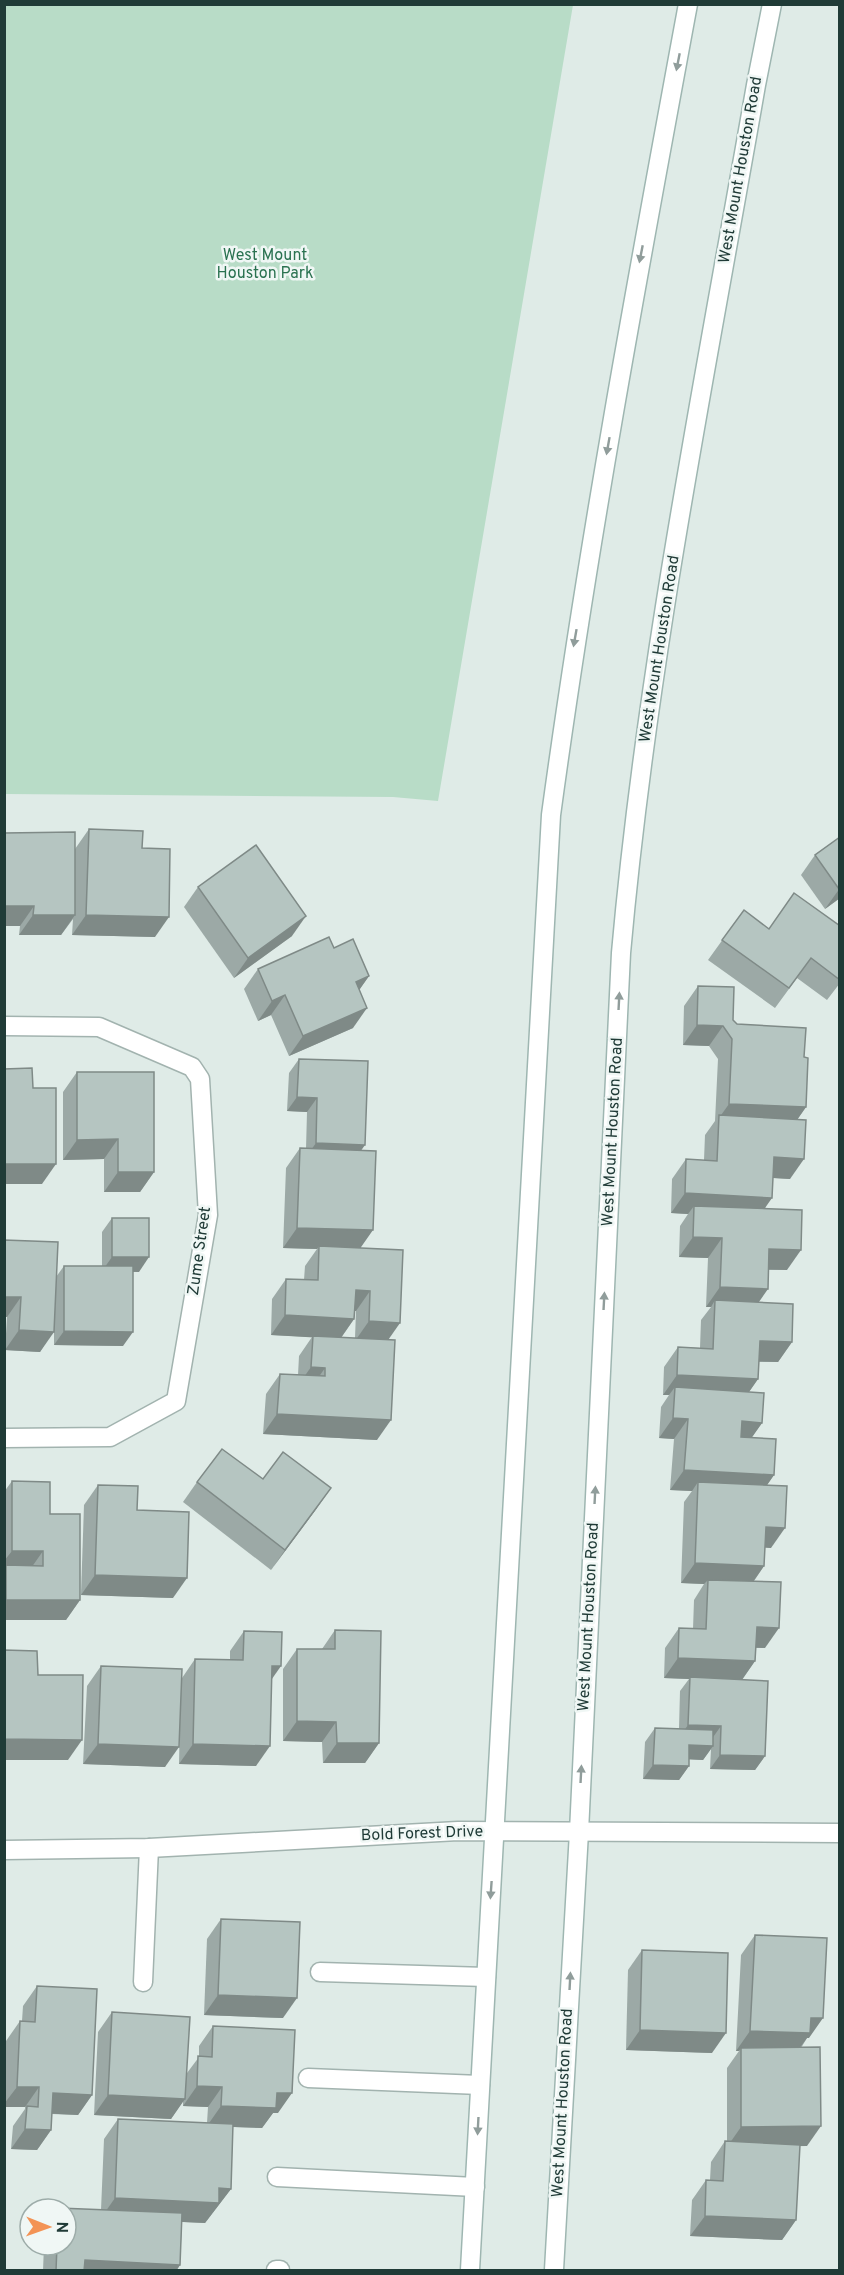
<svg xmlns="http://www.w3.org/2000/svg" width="844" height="2275" viewBox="0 0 844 2275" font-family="Overpass,sans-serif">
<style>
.green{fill:#b8dcc7}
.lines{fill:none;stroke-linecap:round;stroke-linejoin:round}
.lane-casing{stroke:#a2b3af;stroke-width:21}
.street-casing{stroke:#a2b3af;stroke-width:21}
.secondary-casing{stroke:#9eb6b1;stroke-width:21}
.lane{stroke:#fff;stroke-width:18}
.street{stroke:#fff;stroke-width:18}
.secondary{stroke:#fff;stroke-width:18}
.wall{fill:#9ca9a6;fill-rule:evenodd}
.shaded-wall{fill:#7f8a87}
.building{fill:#b5c5c1;stroke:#7f8a87;stroke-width:1.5}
.oneway{fill:#909d9b}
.labels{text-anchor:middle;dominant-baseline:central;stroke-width:5;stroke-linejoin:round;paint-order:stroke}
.street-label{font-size:16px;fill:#203b37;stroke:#f0f7f5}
.park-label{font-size:16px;fill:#2a7250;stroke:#f0f7f5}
</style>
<rect width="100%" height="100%" fill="#dfebe7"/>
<polygon class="green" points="5,4 573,5 438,801 393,797 5,794"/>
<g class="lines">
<g class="lane-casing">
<g id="lane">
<polyline points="320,1972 486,1977"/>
<polyline points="143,1982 149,1848"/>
<polyline points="308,2078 480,2085"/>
<polyline points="277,2177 475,2187"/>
<polyline points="276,2270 280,2270"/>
</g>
</g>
<g class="street-casing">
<g id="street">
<polyline points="4,1026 99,1027 192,1067 200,1079 208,1215 176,1401 110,1437 4,1438"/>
<polyline points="4,1850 149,1848 458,1831 840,1833"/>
</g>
</g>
<g class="secondary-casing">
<g id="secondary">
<path d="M470,2270L551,815C588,543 638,274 688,4"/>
<path d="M554,2270L579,1832L621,953C647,661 706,373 756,85L772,4"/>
</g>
</g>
<use href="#lane" class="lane"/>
<use href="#street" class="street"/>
<use href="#secondary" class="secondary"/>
</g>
<g class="wall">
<polygon points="89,829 142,848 155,937 72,935 73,919 61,935 19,935 20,926 4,926 75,849"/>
<polygon points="840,837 840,898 825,909 801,875 815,855"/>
<polygon points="198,887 292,936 234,978 184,907"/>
<polygon points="744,910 769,929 840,926 840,983 827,1000 797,978 775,1008 708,960"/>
<polygon points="334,948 369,976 359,990 353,1028 289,1056 271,1015 258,1021 244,989 258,969"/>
<polygon points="698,986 733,1020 737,1024 804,1057 806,1107 797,1120 790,1179 773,1178 765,1209 787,1270 768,1270 758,1302 792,1342 778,1362 759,1362 758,1379 749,1392 762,1423 751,1438 774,1475 767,1485 771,1548 765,1547 764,1566 754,1581 765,1648 756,1648 755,1661 742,1680 765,1756 755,1770 710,1769 711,1749 703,1760 689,1759 689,1766 679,1780 643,1779 645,1742 655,1728 679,1729 680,1691 689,1679 664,1678 665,1648 679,1628 693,1629 694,1600 704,1584 681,1583 684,1502 692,1491 670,1490 674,1439 659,1438 661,1407 669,1395 663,1395 664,1367 678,1347 700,1348 701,1320 711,1307 706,1307 708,1258 679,1257 680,1226 688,1214 671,1213 672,1179 686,1159 704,1160 705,1135 715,1121 718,1059 709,1046 683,1045 684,1006"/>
<path d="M299,1059L361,1151V1248L388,1340L377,1440L263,1434L266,1394L280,1374L298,1375L299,1356L312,1337L271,1335L272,1299L286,1279L304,1280L305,1266L317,1249L283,1248L286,1168L300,1148L306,1149L307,1112L287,1111L289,1073ZM355,1311H356L355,1338H341L354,1319Z"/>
<polygon points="77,1072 154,1172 140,1192 104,1192 104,1159 63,1160 63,1092"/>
<polygon points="112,1218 139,1272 133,1272 123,1346 54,1345 54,1329 40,1352 5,1350 7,1317 4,1317 4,1240 56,1277 64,1266 102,1266 102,1232"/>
<polygon points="263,1479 317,1508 271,1570 183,1502 197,1482"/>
<polygon points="12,1481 50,1514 80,1600 66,1620 4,1620 4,1492"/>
<polygon points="98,1485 137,1510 173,1598 81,1595 84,1505"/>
<polygon points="335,1630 379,1743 365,1763 323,1763 322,1742 283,1741 283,1669 297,1649 322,1649"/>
<polygon points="244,1631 272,1680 256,1766 179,1764 180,1715 165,1767 83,1764 87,1686 101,1666 182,1678 195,1659 230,1660 230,1651"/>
<polygon points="221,1919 283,2018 204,2015 207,1939"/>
<polygon points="755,1935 809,2038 807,2038 801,2048 807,2146 799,2146 796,2220 782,2240 690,2236 692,2200 706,2180 710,2180 711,2162 725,2141 727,2142 727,2068 739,2051 736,2051 741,1955"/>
<polygon points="642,1950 712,2053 626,2050 628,1970"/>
<polygon points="37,1986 92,2095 78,2115 52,2114 51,2130 37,2150 11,2149 13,2126 25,2109 25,2107 4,2107 6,2041 20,2021 22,2021 23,2006"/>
<polygon points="112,2012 187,2073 199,2057 199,2046 213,2026 278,2113 273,2113 262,2128 233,2127 231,2189 205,2223 182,2222 180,2265 176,2271 43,2271 44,2245 66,2245 66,2209 58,2209 59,2208 101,2210 104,2139 118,2119 207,2123 208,2107 183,2106 183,2101 171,2119 94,2115 98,2032"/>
</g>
<g class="shaded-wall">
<polygon points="840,888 840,898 825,909"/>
<polygon points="4,906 34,906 20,926 4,926"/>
<polygon points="33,915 75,915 61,935 19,935"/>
<polygon points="86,915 169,917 155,937 72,935"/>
<polygon points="306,916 292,936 234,978 248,958"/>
<polygon points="369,976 355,996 356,982"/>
<polygon points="285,995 271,1015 258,1021 272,1001"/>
<polygon points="367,1008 353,1028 289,1056 303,1036"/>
<polygon points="697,1025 723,1026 709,1046 683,1045"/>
<polygon points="297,1097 317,1098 307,1112 287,1111"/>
<polygon points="729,1104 806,1107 792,1127 719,1118"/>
<polygon points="118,1139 104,1159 63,1160 77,1140"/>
<polygon points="316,1143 365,1145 355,1159 306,1157"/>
<polygon points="774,1157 804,1159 790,1179 760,1177"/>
<polygon points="4,1164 56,1164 42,1184 4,1184"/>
<polygon points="118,1172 154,1172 140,1192 104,1192"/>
<polygon points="685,1193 772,1198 758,1218 694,1206 688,1214 671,1213"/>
<polygon points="297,1228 373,1230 359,1250 319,1246 317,1249 283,1248"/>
<polygon points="693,1237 722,1238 708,1258 679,1257"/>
<polygon points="769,1249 801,1250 787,1270 755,1269"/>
<polygon points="112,1257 149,1257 139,1272 102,1271"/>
<polygon points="720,1287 768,1289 754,1309 715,1300 711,1307 706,1307"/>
<polygon points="356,1290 370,1291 356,1311 342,1310"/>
<polygon points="4,1297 21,1297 7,1317 4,1317"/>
<polygon points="285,1315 354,1319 340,1339 271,1335"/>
<polygon points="369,1321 400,1323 386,1343 355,1341"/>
<polygon points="19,1330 54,1332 40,1352 5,1350"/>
<polygon points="64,1331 133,1332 123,1346 54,1345"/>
<polygon points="760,1341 792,1342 778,1362 746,1361"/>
<polygon points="311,1367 325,1368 311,1388 297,1387"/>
<polygon points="677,1375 758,1379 744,1399 675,1387 669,1395 663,1395"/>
<polygon points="277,1414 391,1420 377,1440 263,1434"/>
<polygon points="673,1418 688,1419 674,1439 659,1438"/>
<polygon points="742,1421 762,1423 748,1443 728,1441"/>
<polygon points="684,1470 774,1475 760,1495 698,1482 692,1491 670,1490"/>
<polygon points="331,1488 317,1508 271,1570 285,1550"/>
<polygon points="766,1527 785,1528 771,1548 752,1547"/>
<polygon points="12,1551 43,1551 29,1571 6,1565 4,1568 4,1561"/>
<polygon points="695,1563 764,1566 750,1586 708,1580 704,1584 681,1583"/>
<polygon points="95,1575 187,1578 173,1598 81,1595"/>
<polygon points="6,1600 80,1600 66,1620 4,1620 4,1602"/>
<polygon points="757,1627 779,1628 765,1648 743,1647"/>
<polygon points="678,1658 755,1661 741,1681 690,1677 689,1679 664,1678"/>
<polygon points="272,1666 281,1666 267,1686"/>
<polygon points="297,1721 336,1722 322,1742 283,1741"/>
<polygon points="688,1725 721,1726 711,1740 678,1739"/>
<polygon points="4,1739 82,1740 68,1760 4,1760"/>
<polygon points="337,1743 379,1743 365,1763 323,1763"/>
<polygon points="98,1744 179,1747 165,1767 83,1764"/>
<polygon points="193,1744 270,1746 256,1766 179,1764"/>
<polygon points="689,1745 713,1746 703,1760 679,1759"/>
<polygon points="720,1755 765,1756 755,1770 710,1769"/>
<polygon points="653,1765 689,1766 679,1780 643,1779"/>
<polygon points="218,1995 297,1998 283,2018 204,2015"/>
<polygon points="811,2018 823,2018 809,2038 807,2038 796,2053 741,2048 739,2051 736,2051 750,2031"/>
<polygon points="640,2030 726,2033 712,2053 626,2050"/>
<polygon points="197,2086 222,2087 208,2107 183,2106"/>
<polygon points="17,2087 39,2087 25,2107 4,2107 4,2104"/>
<polygon points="53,2093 92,2095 78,2115 39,2113"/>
<polygon points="277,2093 292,2093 278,2113 273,2113 262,2128 207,2126 221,2106"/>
<polygon points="108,2095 185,2099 171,2119 94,2115"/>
<polygon points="821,2126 807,2146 727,2147 741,2127"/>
<polygon points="25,2129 51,2130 37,2150 11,2149"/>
<polygon points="219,2188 231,2189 205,2223 101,2218 115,2198"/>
<polygon points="705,2216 796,2220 782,2240 690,2236"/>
<polygon points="85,2260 180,2265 176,2271 77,2271"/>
</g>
<g class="building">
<polygon points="89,829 143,831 142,848 170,849 169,917 86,915"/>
<polygon points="75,832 75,915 33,915 34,906 4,906 4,833"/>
<polygon points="840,837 840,888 839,889 815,855"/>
<polygon points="256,845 306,916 248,958 198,887"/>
<polygon points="794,893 840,926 840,980 811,958 789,988 722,940 744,910 769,929"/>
<polygon points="329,937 334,948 353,939 369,976 356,982 367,1008 303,1036 285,995 272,1001 258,969"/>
<polygon points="698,986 734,987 733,1020 737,1024 806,1028 804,1057 808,1058 806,1107 729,1104 732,1039 723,1026 697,1025"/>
<polygon points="299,1059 368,1061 365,1145 316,1143 317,1098 297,1097"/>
<polygon points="32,1068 33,1088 56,1088 56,1164 4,1164 4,1069"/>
<polygon points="77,1072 154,1072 154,1172 118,1172 118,1139 77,1140"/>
<polygon points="719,1115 806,1120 804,1159 774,1157 772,1198 685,1193 686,1159 717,1161"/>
<polygon points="300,1148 376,1151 373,1230 297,1228"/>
<polygon points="694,1206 802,1210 801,1250 769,1249 768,1289 720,1287 722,1238 693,1237"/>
<rect x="112" y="1218" width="37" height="39"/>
<polygon points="4,1240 58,1242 54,1332 19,1330 21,1297 4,1297"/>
<polygon points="319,1246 403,1250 400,1323 369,1321 370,1291 356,1290 354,1319 285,1315 286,1279 318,1280"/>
<polygon points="64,1266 133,1266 133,1332 64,1331"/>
<polygon points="715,1300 793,1304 792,1342 760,1341 758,1379 677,1375 678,1347 713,1349"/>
<polygon points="313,1336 395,1340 391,1420 277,1414 280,1374 325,1376 325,1368 311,1367"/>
<polygon points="675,1387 764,1393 762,1423 742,1421 741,1437 776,1439 774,1475 684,1470 688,1419 673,1418"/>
<polygon points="222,1449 263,1479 283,1452 331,1488 285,1550 197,1482"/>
<polygon points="12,1481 50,1482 50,1514 80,1514 80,1600 6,1600 6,1565 43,1566 43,1551 12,1551"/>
<polygon points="698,1482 787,1486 785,1528 766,1527 764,1566 695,1563"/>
<polygon points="98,1485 138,1486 137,1510 189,1512 187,1578 95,1575"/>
<polygon points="708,1580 781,1582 779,1628 757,1627 755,1661 678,1658 679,1628 706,1629"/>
<polygon points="335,1630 381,1631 379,1743 337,1743 336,1722 297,1721 297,1649 335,1649"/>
<polygon points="244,1631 282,1632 281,1666 272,1666 270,1746 193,1744 195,1659 243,1660"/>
<polygon points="4,1650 37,1651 38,1675 83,1675 82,1740 4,1739"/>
<polygon points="101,1666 182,1669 179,1747 98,1744"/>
<polygon points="690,1677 768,1681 765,1756 720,1755 721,1726 688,1725"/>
<polygon points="655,1728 713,1730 713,1746 689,1745 689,1766 653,1765"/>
<polygon points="221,1919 300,1922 297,1998 218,1995"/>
<polygon points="755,1935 827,1938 823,2018 811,2018 810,2033 750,2031"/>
<polygon points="642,1950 728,1953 726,2033 640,2030"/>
<polygon points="37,1986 97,1989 92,2095 53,2093 51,2130 25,2129 27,2106 38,2107 39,2087 17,2087 20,2021 35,2022"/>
<polygon points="112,2012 190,2017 185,2099 108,2095"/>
<polygon points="213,2026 295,2030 292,2093 277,2093 276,2108 221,2106 222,2087 197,2086 198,2056 212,2057"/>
<polygon points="820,2047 821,2126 741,2127 741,2048"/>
<polygon points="118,2119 233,2124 231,2189 219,2188 219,2203 115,2198"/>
<polygon points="725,2141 800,2145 796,2220 705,2216 706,2180 723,2181"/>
<polygon points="59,2208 182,2213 180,2265 85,2260 84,2271 56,2271 57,2245 66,2245 66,2209 59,2209"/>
</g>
<defs><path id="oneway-solid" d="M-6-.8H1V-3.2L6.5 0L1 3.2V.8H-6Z" transform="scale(1.5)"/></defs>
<g class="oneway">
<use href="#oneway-solid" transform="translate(678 62) rotate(101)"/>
<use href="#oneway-solid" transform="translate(641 254) rotate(101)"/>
<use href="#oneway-solid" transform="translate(608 446) rotate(100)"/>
<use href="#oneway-solid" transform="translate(575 638) rotate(100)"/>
<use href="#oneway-solid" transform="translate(619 1001) rotate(-87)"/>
<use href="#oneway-solid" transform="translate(604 1301) rotate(-87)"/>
<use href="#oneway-solid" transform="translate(595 1495) rotate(-87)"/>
<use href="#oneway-solid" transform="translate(581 1774) rotate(-87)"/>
<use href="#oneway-solid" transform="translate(491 1890) rotate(94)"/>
<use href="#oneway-solid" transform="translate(570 1981) rotate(-87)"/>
<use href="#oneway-solid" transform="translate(478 2126) rotate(93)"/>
</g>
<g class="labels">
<g class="street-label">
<text transform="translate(741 170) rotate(-80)">West Mount Houston Road</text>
<text transform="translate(660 649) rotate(-81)">West Mount Houston Road</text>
<text transform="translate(613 1132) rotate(-87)">West Mount Houston Road</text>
<text transform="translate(200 1251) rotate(-82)">Zume Street</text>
<text transform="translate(589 1617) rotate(-87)">West Mount Houston Road</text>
<text transform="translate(422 1834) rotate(-2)">Bold Forest Drive</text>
<text transform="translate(563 2103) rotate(-87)">West Mount Houston Road</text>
</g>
<g class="park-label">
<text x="265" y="256">West Mount<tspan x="265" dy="18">Houston Park</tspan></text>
</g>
</g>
<rect width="844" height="2275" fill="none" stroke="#203b37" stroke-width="12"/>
<g transform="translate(48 2227) rotate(91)"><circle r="28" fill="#f0f7f5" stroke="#9daca9" stroke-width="1.5"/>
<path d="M0-4.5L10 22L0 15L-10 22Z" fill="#f39355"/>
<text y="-9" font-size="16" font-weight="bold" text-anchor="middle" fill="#203b37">N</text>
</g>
</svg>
